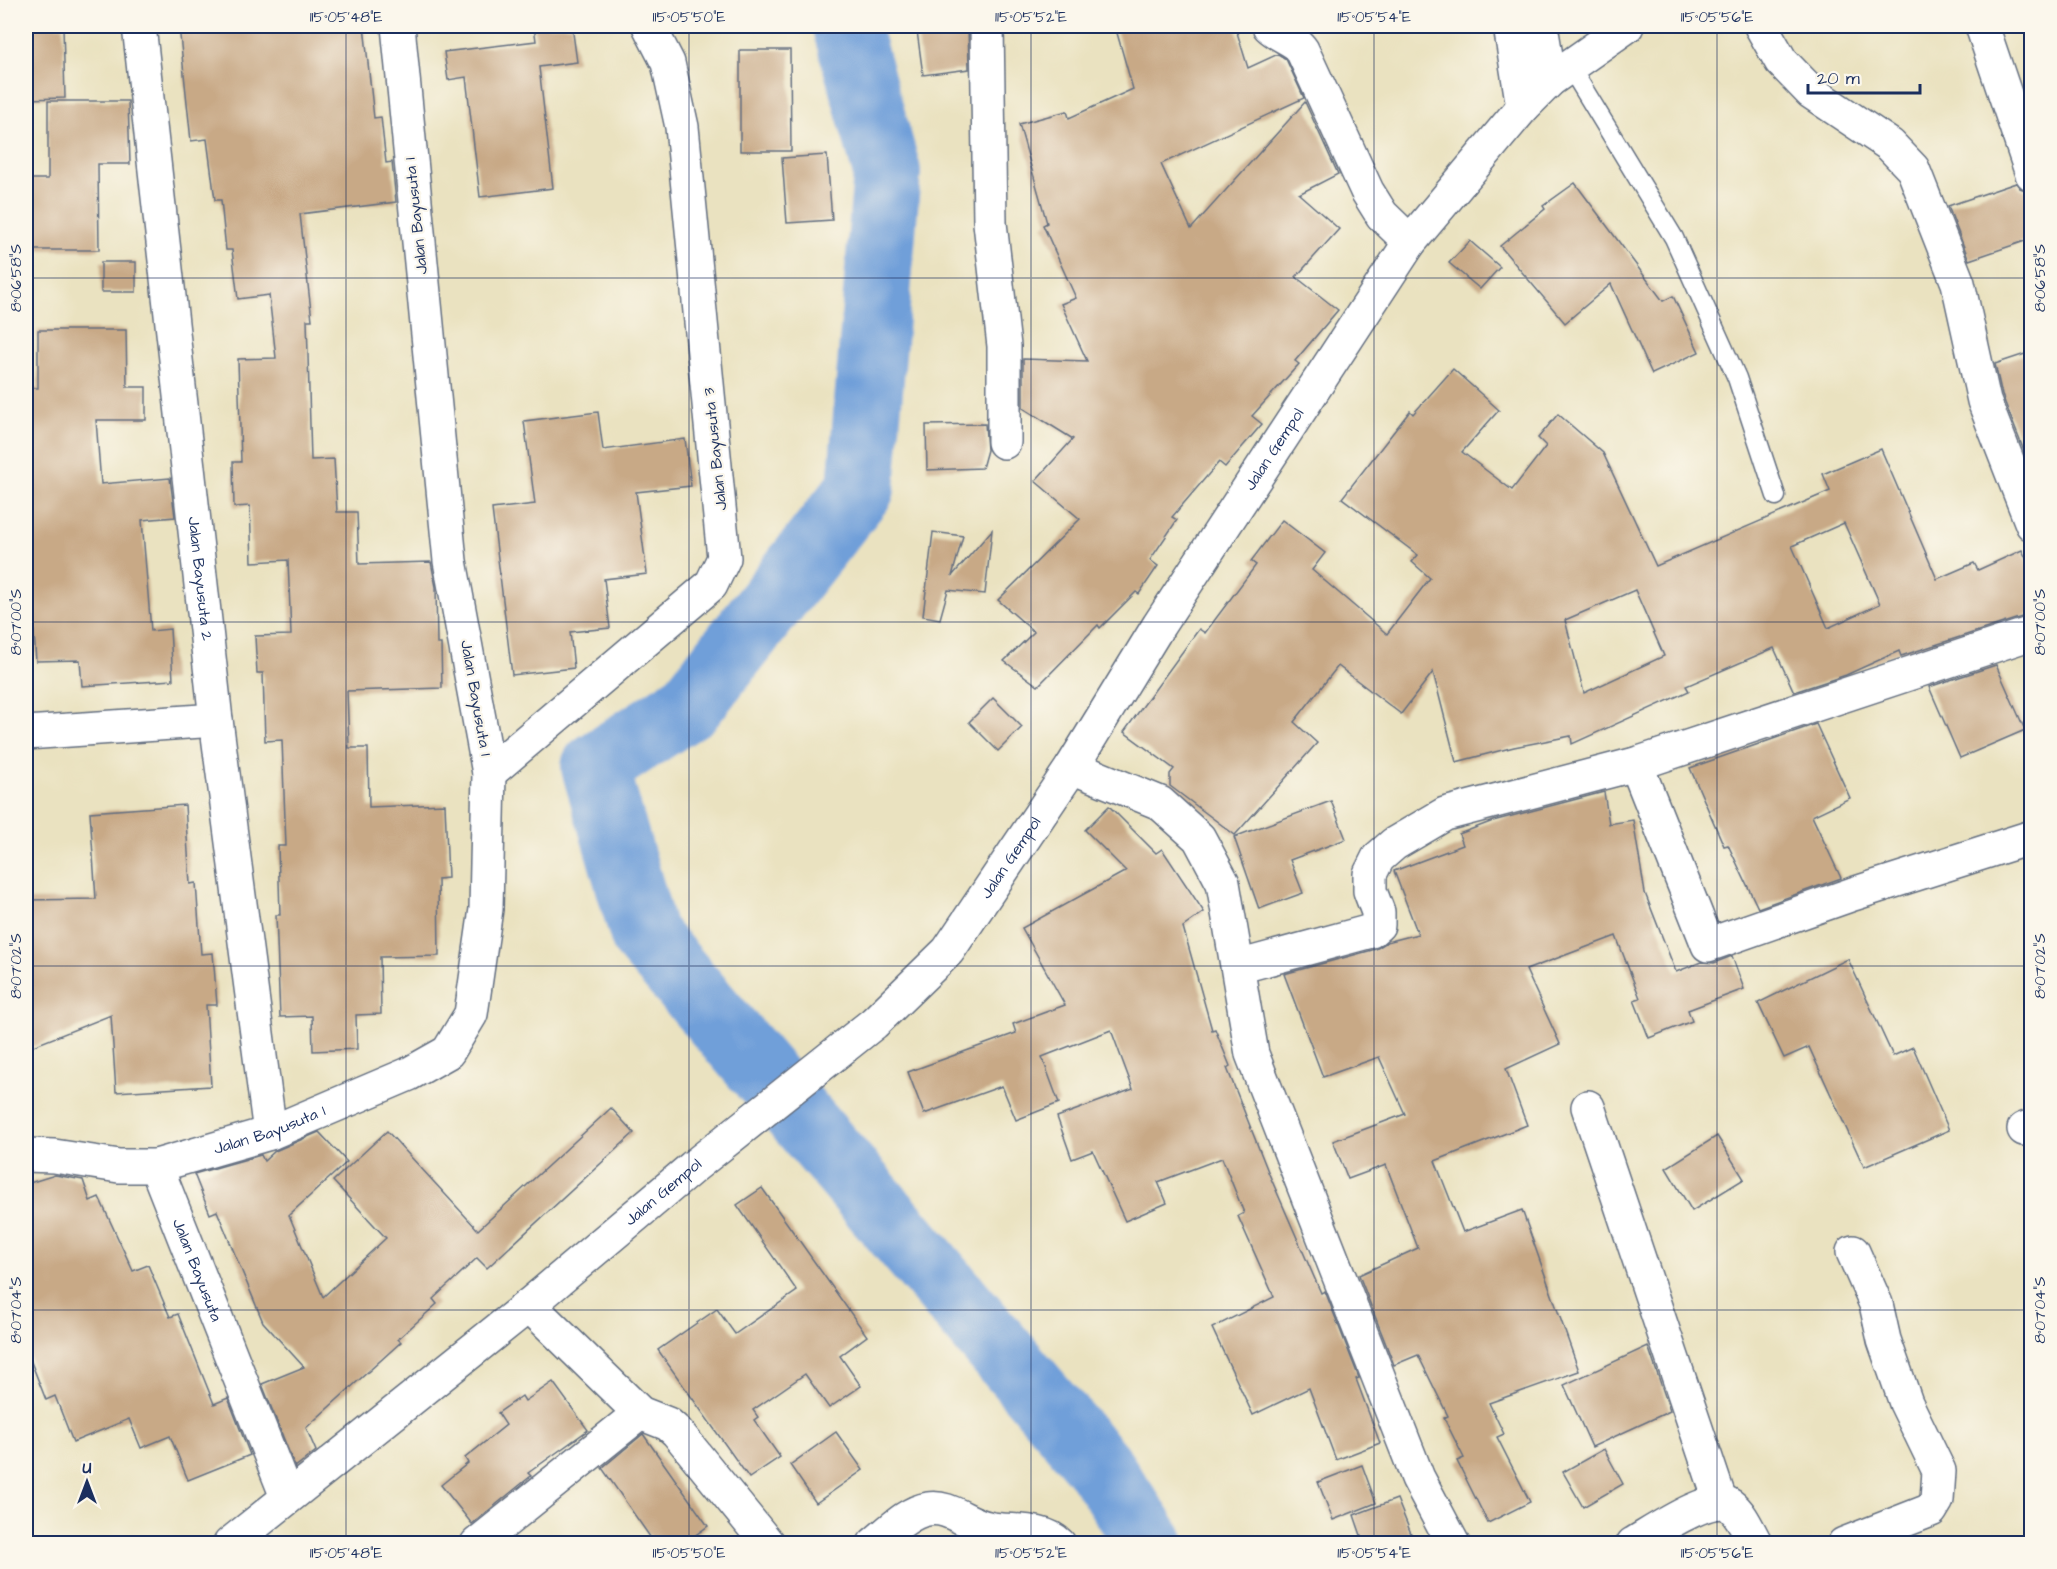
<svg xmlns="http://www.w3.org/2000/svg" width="2057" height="1569" viewBox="0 0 2057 1569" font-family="'Architects Daughter',sans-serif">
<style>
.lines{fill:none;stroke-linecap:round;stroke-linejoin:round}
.river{stroke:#709fd9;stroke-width:68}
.building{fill:#c8a986;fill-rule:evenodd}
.service-casing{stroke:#636e80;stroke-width:21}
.minor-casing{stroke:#636e80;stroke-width:36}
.tertiary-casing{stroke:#636e80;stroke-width:36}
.secondary-casing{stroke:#636e80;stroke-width:36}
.service{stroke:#fff;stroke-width:18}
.minor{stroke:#fff;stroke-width:33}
.tertiary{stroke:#fff;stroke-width:33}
.secondary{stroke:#fff;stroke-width:33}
.ticks{fill:none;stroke:#1b2f5e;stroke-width:1.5;stroke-opacity:0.45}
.labels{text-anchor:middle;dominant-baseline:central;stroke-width:4.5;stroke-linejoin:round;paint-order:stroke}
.street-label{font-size:16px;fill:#1b2f5e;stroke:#fbf7ec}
.neatline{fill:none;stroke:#1b2f5e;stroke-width:2}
.ticks-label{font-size:15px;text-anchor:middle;fill:#1b2f5e}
</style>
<rect width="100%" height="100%" fill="#fbf7ec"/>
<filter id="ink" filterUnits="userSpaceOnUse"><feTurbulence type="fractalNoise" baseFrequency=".0167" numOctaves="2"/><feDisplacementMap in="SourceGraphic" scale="12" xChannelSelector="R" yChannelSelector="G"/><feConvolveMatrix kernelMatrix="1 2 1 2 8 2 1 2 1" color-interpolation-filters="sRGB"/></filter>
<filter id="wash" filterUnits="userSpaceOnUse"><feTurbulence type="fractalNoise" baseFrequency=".008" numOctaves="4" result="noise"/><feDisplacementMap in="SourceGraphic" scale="24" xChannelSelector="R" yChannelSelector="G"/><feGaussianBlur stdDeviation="1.35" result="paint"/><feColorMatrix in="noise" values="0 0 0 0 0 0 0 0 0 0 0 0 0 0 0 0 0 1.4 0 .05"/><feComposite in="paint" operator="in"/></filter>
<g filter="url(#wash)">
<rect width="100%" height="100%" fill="#eae2c0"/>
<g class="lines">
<polyline class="river" points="846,26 887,172 861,488 691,704 595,767 644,935 1099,1466 1151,1544"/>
</g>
<g id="blocks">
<g class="building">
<polygon points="26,26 63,26 65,98 26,99"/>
<polygon points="179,26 364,26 374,118 381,117 386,163 392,162 396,202 300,214 312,320 307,320 311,460 334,459 337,512 357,512 359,564 431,562 436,587 437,644 441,644 442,688 347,691 349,748 368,748 369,807 445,804 448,878 438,879 439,956 380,957 381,1014 356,1015 357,1049 313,1051 312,1016 280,1017 276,915 280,915 278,846 286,846 282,740 265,741 263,673 257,673 255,636 291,635 288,560 252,562 250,506 234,507 233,462 241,462 238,359 276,358 269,295 238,299 232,250 226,250 221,200 215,200 207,139 191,141"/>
<polygon points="534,26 572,26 577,62 539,67 553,188 480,197 466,77 448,80 444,52 536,41"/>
<polygon points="968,26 969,69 923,75 917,31"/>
<polygon points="1115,26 1235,26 1248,68 1278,54 1286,59 1304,98 1161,164 1191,229 1305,102 1338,174 1299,194 1339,229 1296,277 1338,310 1295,361 1299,364 1252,416 1262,424 1225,467 1219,462 1172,517 1177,520 1150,560 1158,566 1139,594 1136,592 1100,628 1098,625 1038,686 1004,661 1034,632 998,600 1080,519 1035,481 1073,439 1023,408 1023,359 1087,361 1061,304 1076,298 1043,225 1047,223 1019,124 1067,111 1069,118 1133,89"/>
<polygon points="740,50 790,50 791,151 740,151"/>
<polygon points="48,101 128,101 130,164 98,164 99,250 26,250 26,179 48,179"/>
<polygon points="827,155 832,220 787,223 782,158"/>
<polygon points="1575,183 1663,301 1673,296 1699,352 1652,374 1611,284 1565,323 1500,246 1545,209 1543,206"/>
<polygon points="2016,183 2020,188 2031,192 2031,239 1969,260 1948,206"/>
<polygon points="1470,241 1500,267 1480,289 1449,263"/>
<rect x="101" y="262" width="35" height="30"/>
<polygon points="38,330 126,330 127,387 146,387 146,420 96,420 101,484 170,478 175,517 142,520 151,631 170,629 173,680 82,686 80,660 36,661 26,525 26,447 28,447 28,388 38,388"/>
<polygon points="2031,352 2031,466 2030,466 2002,395 1995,364"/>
<path d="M1453,369L1499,410L1462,452L1512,490L1546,446L1538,438L1558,414L1603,453L1656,566L1830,491L1823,474L1881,449L1937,579L1974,563L1978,570L2022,550L2031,569V614L1901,656L1899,651L1846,675L1794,692L1774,648L1686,686L1689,691L1572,744L1571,736L1514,747L1456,762L1433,672L1401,714L1338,666L1294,722L1317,743L1235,835L1170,786V774L1174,769L1124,732L1199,629L1205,633L1256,565L1251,561L1282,520L1325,553L1312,570L1387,634L1430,578L1412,562L1418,555L1342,498L1410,411L1413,414ZM1844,523L1880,604L1828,628L1792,546ZM1635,590L1664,656L1584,693L1565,620Z"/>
<polygon points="598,412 603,450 685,439 691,486 636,492 647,574 604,579 610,628 570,632 574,668 512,675 492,509 535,504 524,421"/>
<polygon points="985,424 987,450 982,468 927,470 926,425"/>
<polygon points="992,530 985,594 948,590 940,619 923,616 933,532 963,536 952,576"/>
<polygon points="1996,665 2025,730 1960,758 1929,687"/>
<polygon points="993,698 1022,727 998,751 969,722"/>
<polygon points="1816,724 1850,798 1812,816 1841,878 1758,908 1728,845 1724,846 1690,768"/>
<polygon points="1604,792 1609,824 1633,820 1645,893 1676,972 1701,962 1714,963 1732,956 1744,989 1688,1010 1692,1021 1649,1038 1634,1000 1640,998 1616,936 1526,970 1560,1044 1506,1069 1527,1125 1435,1161 1463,1232 1522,1210 1579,1371 1489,1403 1504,1434 1497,1437 1530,1502 1488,1523 1457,1461 1464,1458 1444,1418 1448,1416 1418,1355 1394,1365 1359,1275 1418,1248 1386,1165 1348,1179 1333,1141 1405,1114 1379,1057 1323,1077 1284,974 1376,949 1387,942 1418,934 1394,871 1463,845 1459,834 1493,821"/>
<polygon points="1331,801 1346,839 1290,860 1303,893 1259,909 1234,837"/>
<polygon points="185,805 190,884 196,883 201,954 213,953 217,1005 206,1005 211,1086 116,1092 111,1015 26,1049 26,900 96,899 90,812"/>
<polygon points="1109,806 1156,853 1162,849 1204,912 1183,927 1212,1030 1215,1029 1230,1066 1227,1068 1269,1174 1321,1293 1325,1291 1359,1378 1356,1379 1380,1443 1336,1460 1309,1388 1253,1415 1212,1328 1274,1297 1238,1216 1244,1213 1222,1158 1158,1182 1167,1203 1125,1221 1093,1151 1072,1159 1057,1117 1133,1089 1111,1030 1042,1057 1059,1103 1016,1120 1002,1086 924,1114 908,1072 1016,1033 1013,1024 1065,1005 1022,928 1126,871 1085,830"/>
<polygon points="1848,959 1893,1056 1913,1047 1949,1130 1864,1167 1809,1047 1784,1058 1758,1003"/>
<polygon points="611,1108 634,1133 487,1268 477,1258 433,1299 437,1304 398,1339 401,1342 306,1428 316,1451 295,1467 262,1384 304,1367 263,1322 217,1211 210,1214 194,1174 261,1155 264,1161 275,1151 319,1132 347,1162 289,1215 323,1297 386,1238 333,1181 387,1131 478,1230"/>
<polygon points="1717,1136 1744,1179 1692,1211 1666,1168"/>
<polygon points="55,1175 83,1180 90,1201 99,1197 133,1271 148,1265 170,1317 178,1314 214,1404 228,1398 250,1455 188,1480 170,1436 141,1448 129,1419 73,1442 55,1396 46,1400 26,1349 26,1184"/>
<polygon points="762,1188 867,1336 840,1356 861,1386 829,1408 805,1374 753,1410 758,1417 754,1420 780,1457 749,1478 658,1350 717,1309 735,1334 797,1291 737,1205"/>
<polygon points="1648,1346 1670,1411 1592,1447 1564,1385"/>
<polygon points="553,1382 588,1430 528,1473 531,1476 472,1524 441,1485 468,1463 465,1458 506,1425 498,1413 522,1396 525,1401"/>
<polygon points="836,1432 863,1470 816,1503 790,1465"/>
<polygon points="643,1434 708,1526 683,1544 655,1544 602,1468"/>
<polygon points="1604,1449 1623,1484 1583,1507 1563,1472"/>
<polygon points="1362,1465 1376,1503 1333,1520 1318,1482"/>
<polygon points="1397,1499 1412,1536 1393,1544 1364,1544 1354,1515"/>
</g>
</g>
</g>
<g filter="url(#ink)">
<use href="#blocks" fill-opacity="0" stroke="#636e80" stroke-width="1.5"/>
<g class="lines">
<g class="service-casing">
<polyline id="service" points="1569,65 1674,238 1737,378 1776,496"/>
</g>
<g class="minor-casing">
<g id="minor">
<path id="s1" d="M139,26L216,720L270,1133"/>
<polyline points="987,26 990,223 1004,346 1004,442"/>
<path d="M1269,26C1279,36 1296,40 1302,50L1367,191L1382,215L1410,242"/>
<polyline points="1510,26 1523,107"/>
<polyline points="1541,26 1550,80"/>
<polyline points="1761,26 1781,61 1811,92 1890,145 1913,169 1958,283 1984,401 2032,524"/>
<polyline points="1982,26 2032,174"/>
<polyline points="26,733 216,720"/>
<polyline points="1636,764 1708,945 1853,894 2032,837"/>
<polyline points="489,773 711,585 724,558 682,127 668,63 649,26"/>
<polyline points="1238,967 1371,931 1378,925 1378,912 1370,891 1370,874 1378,858 1394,844 1445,814 1636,764 2032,633"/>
<polyline points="1588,1107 1720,1500"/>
<polyline points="2024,1129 2032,1126"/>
<path id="s2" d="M26,1155L54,1156L119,1166H156L270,1133L409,1074L448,1052L471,1014L486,909L489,773L450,561L398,26"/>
<path id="s3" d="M156,1166L287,1497"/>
<polyline points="529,1305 640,1413 668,1424 677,1432 768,1544"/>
<polyline points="477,1544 640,1413"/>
<path d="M874,1544C890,1531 908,1512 928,1509C949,1505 967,1524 988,1528C1011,1533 1042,1527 1059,1544"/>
<path d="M1633,1544C1651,1534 1713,1491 1730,1505C1742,1514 1748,1530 1756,1544"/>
<polyline points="1844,1544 1931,1510 1937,1500 1939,1471 1906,1403 1884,1340 1876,1304 1853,1252"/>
</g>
</g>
<g class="tertiary-casing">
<polyline id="tertiary" points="1072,767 1160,803 1199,838 1223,883 1252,1054 1418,1478 1453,1544"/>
</g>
<g class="secondary-casing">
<g id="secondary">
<path id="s4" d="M230,1544L529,1305L693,1167L874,1023L948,951L1072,767L1159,625L1410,242L1523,107L1550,80L1627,26"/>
</g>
</g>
<use href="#service" class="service"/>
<use href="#minor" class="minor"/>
<use href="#tertiary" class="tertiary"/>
<use href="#secondary" class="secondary"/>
</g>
</g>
<path class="ticks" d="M346,26V1544M689,26V1544M1031,26V1544M1374,26V1544M1717,26V1544M26,278H2032M26,622H2032M26,966H2032M26,1310H2032"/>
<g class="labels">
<g class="street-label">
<text transform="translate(416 216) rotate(-96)">Jalan Bayusuta 1</text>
<text transform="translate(715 449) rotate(-96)">Jalan Bayusuta 3</text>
<text stroke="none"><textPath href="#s4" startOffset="1530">Jalan Gempol</textPath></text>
<text stroke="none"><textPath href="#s1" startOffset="556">Jalan Bayusuta 2</textPath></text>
<text transform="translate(476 698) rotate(80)">Jalan Bayusuta 1</text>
<text stroke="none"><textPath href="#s4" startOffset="1044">Jalan Gempol</textPath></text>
<text stroke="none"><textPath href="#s2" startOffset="250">Jalan Bayusuta 1</textPath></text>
<text stroke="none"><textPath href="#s4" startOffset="558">Jalan Gempol</textPath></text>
<text stroke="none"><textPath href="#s3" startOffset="112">Jalan Bayusuta</textPath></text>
</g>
</g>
<rect width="2057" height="1569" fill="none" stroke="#fbf7ec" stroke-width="66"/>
<g transform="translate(87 1482)" stroke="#fbf7ec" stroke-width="4.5" paint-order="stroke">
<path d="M0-4.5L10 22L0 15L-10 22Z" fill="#1b2f5e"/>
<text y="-9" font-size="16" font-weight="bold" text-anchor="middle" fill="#1b2f5e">U</text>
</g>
<path d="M1808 84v9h112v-9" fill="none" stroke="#1b2f5e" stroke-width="3"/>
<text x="1817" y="84" font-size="18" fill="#1b2f5e" stroke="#fbf7ec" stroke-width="4.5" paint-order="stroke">20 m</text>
<rect x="33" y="33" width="1991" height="1503" class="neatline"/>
<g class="ticks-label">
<text x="346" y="22">115°05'48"E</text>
<text x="689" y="22">115°05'50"E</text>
<text x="1031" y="22">115°05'52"E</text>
<text x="1374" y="22">115°05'54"E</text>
<text x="1717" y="22">115°05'56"E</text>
<text transform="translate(16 278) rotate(-90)" y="5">8°06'58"S</text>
<text transform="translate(2040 278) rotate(-90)" y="5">8°06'58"S</text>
<text transform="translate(16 622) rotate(-90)" y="5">8°07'00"S</text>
<text transform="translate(2040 622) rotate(-90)" y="5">8°07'00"S</text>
<text transform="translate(16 966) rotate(-90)" y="5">8°07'02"S</text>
<text transform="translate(2040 966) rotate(-90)" y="5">8°07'02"S</text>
<text transform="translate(16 1310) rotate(-90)" y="5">8°07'04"S</text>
<text transform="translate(2040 1310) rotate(-90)" y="5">8°07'04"S</text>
<text x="346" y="1558">115°05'48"E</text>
<text x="689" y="1558">115°05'50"E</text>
<text x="1031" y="1558">115°05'52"E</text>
<text x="1374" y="1558">115°05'54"E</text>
<text x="1717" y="1558">115°05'56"E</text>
</g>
</svg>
